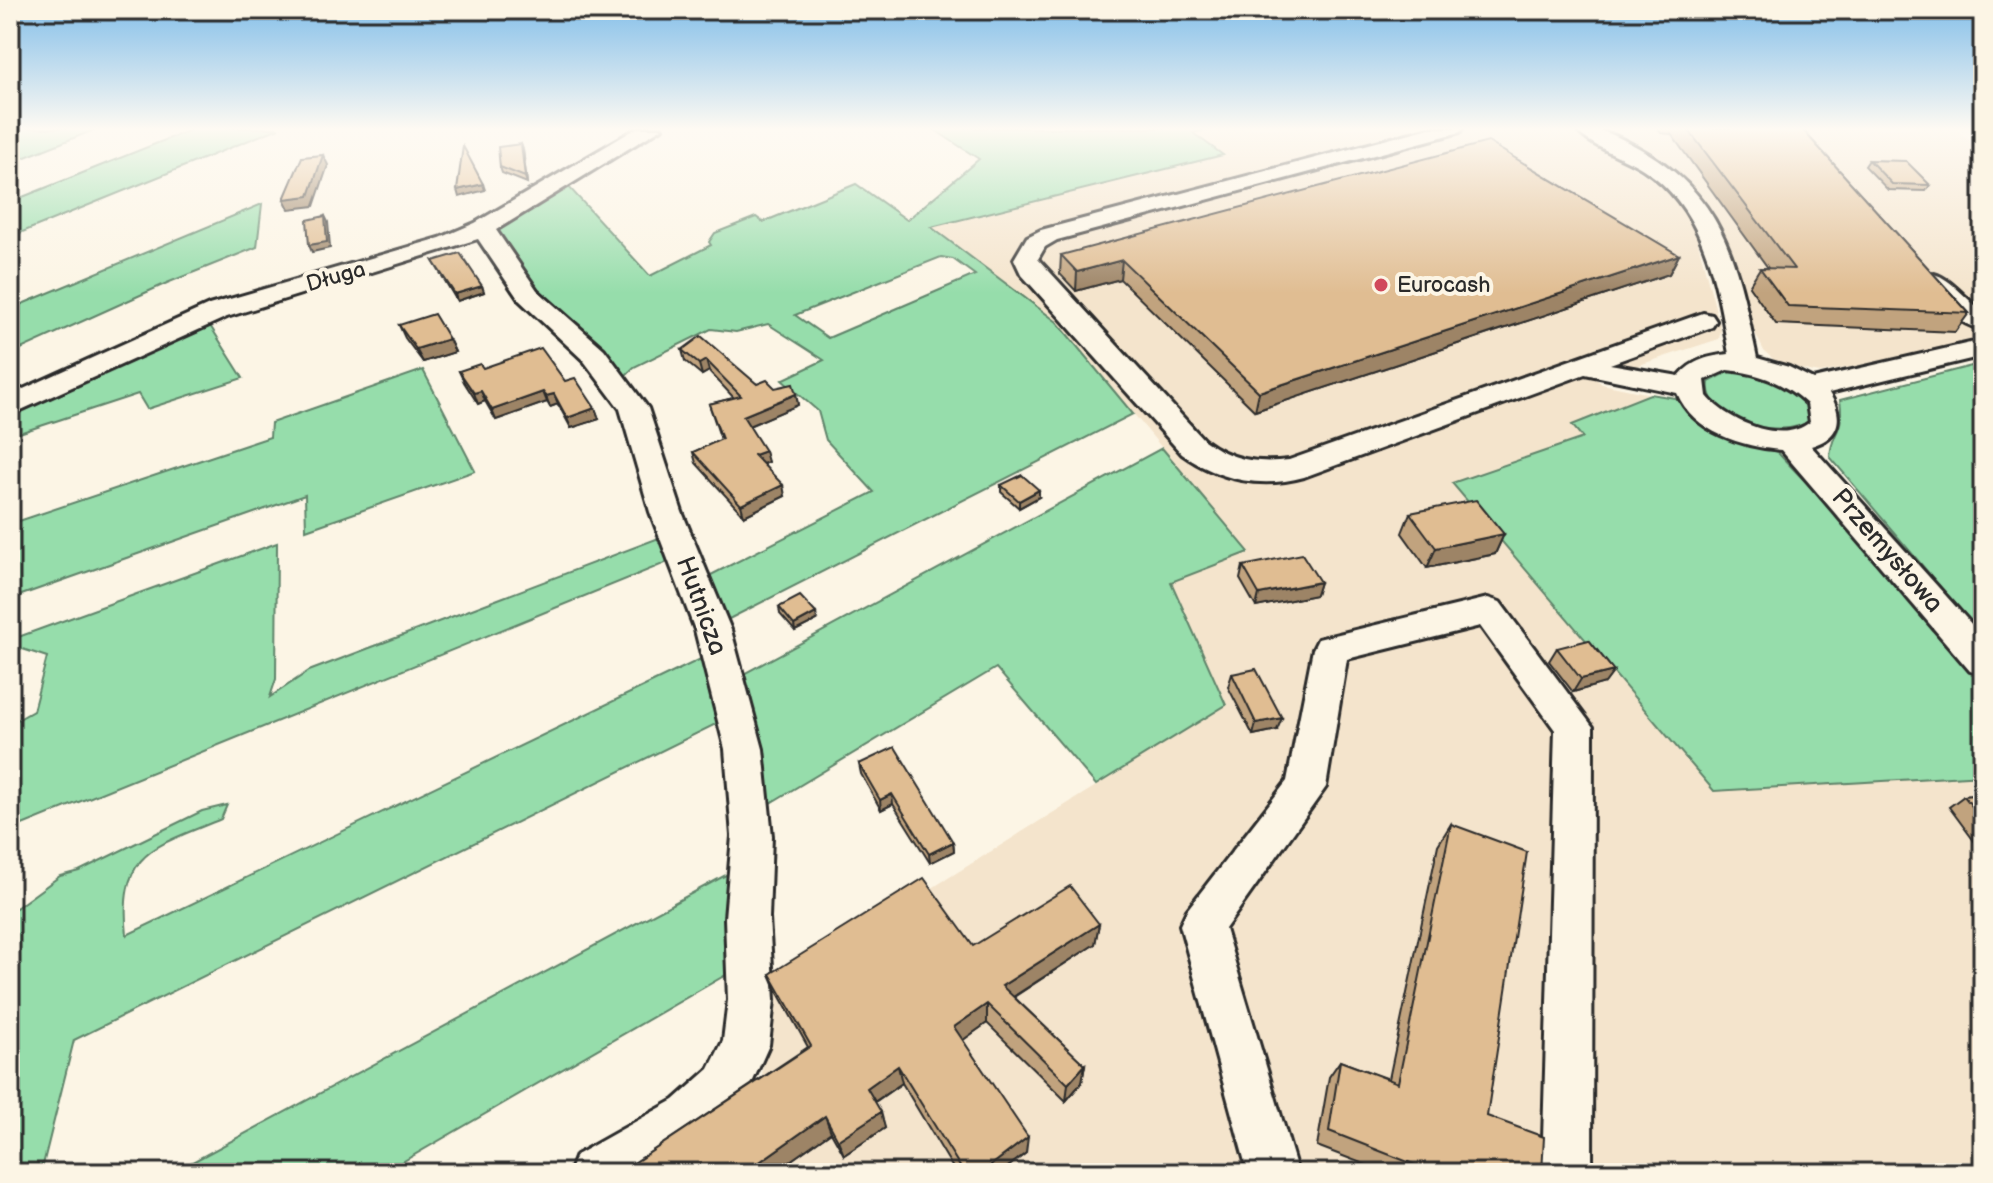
<svg xmlns="http://www.w3.org/2000/svg" width="1993" height="1183" viewBox="0 0 1993 1183" font-family="'Balsamiq Sans',sans-serif">
<style>
.built{fill:#f4e4cc}
.green{fill:#96ddab;stroke:#60846b;stroke-width:2;fill-rule:evenodd}
.lines{fill:none;stroke-linecap:round;stroke-linejoin:round}
.minor-casing{stroke:#2b2b2b;stroke-width:6}
.minor{fill:#fcf5e5;fill-rule:evenodd}
.wall{fill:#c1a37e;stroke:#2b2b2b;stroke-width:2}
.shaded-wall{fill:#9d8466;stroke:#2b2b2b;stroke-width:2}
.building{fill:#e0bd92;stroke:#2b2b2b;stroke-width:2}
.poi-dot{fill:#d1495b;stroke:#fcf5e5;stroke-width:3}
.labels{text-anchor:middle;dominant-baseline:central;stroke-width:8;stroke-linejoin:round;paint-order:stroke}
.far-street-label{font-size:22px;fill:#2b2b2b;stroke:#fcf5e5}
.far-poi-label{font-size:22px;fill:#2b2b2b;stroke:#fcf5e5;text-anchor:start}
.street-label{font-size:26px;fill:#2b2b2b;stroke:#fcf5e5}
</style>
<rect width="100%" height="100%" fill="#fcf5e5"/>
<filter id="ink" filterUnits="userSpaceOnUse"><feTurbulence type="fractalNoise" baseFrequency=".0125" numOctaves="2"/><feDisplacementMap in="SourceGraphic" scale="16" xChannelSelector="R" yChannelSelector="G"/><feConvolveMatrix kernelMatrix="1 2 1 2 8 2 1 2 1" color-interpolation-filters="sRGB"/></filter>
<g filter="url(#ink)">
<g class="built">
<polygon points="1214,128 1568,128 1670,190 1692,220 1721,330 1719,339 1596,379 1602,384 1650,394 1573,425 1584,438 1453,483 1714,791 1983,775 1983,1173 630,1173 762,1085 765,992 1226,705 1170,582 1248,551 1057,322 930,227 1222,154 1192,133"/>
<polygon points="1594,128 1954,128 1983,152 1983,341 1820,373 1780,365 1764,351 1746,314 1718,224 1704,202 1664,168"/>
</g>
<g class="green">
<polygon points="19,128 99,128 10,163 10,131"/>
<polygon points="195,128 279,128 10,237 10,202"/>
<path d="M932,128H1214L1193,133L1223,155L931,227L1057,322L1133,414L721,623L703,579L874,492L826,440L818,411L782,380L824,360L768,324L736,332L711,329L634,367L625,376L526,277L496,233L500,224L563,185L569,187L650,276L711,245L709,242L715,233L756,217L763,222L856,184L907,220L979,159ZM941,257L953,259L975,275L828,338L795,315Z"/>
<polygon points="262,204 257,247 167,283 10,354 10,309"/>
<polygon points="209,324 243,378 147,409 138,394 10,436 10,414"/>
<path d="M1983,363V637L1830,457C1831,431 1845,434 1840,400Z"/>
<polygon points="423,370 475,471 306,530 305,495 10,599 10,524 270,437 271,423"/>
<path d="M1728,372C1761,371 1784,382 1808,404L1809,421C1782,440 1703,422 1709,382Z"/>
<polygon points="1650,394 1675,398 1730,435 1777,452 1894,574 1983,686 1983,775 1714,791 1452,483 1583,438 1572,425"/>
<polygon points="1162,448 1249,552 1171,582 1226,705 1096,785 996,668 762,808 736,678"/>
<polygon points="664,536 673,560 10,830 10,724 33,711 47,657 10,645 10,640 277,543 276,679 270,697 309,671"/>
<path d="M707,656L724,720L74,1040L41,1173H10V904L16,908L60,876L79,871L202,811L227,805L221,819C154,847 118,851 127,935Z"/>
<polygon points="737,869 736,969 383,1173 172,1173"/>
</g>
<g class="lines">
<g class="minor-casing">
<g id="minor">
<polygon points="637,128 662,128 496,230 537,290 604,349 648,408 682,512 731,630 763,749 772,836 769,918 774,1000 769,1045 743,1103 708,1134 642,1173 569,1173 576,1155 674,1100 709,1069 723,1041 728,1000 725,918 732,836 725,749 695,630 650,512 620,409 584,361 519,300 478,239 227,317 10,415 10,395 209,305 440,238 475,223"/>
<path d="M1430,128H1463L1460,132L1057,240L1045,247L1038,259L1204,440C1231,460 1256,464 1289,460L1703,313L1712,315L1716,321L1712,327L1610,364L1679,376C1692,360 1710,356 1729,354C1717,286 1706,209 1643,169C1623,156 1589,147 1575,128C1600,127 1615,135 1637,147C1726,195 1738,267 1757,358L1789,367L1813,379L1983,340V356L1829,393C1844,416 1841,438 1811,446L1983,637V675L1970,671L1781,450C1743,447 1693,432 1677,393L1585,374L1304,477C1261,489 1218,480 1182,454L1021,274L1014,259L1027,237L1041,230ZM1727,370C1758,373 1784,382 1807,404L1810,422C1782,446 1726,420 1707,396L1705,380Z"/>
<path d="M1934,274C1952,279 1967,301 1983,311V330C1958,324 1936,303 1921,282Z"/>
<polygon points="1488,598 1500,602 1593,727 1592,1173 1542,1173 1555,730 1480,626 1347,659 1326,787 1225,929 1298,1173 1248,1173 1180,925 1187,910 1287,781 1313,649 1318,639"/>
</g>
</g>
<use href="#minor" class="minor"/>
</g>
<g class="wall">
<polygon points="1657,128 1801,128 1969,313 1955,332 1776,324 1749,286 1760,268 1768,268 1671,134 1661,133"/>
<polygon points="521,144 523,150 527,183 502,173 500,167"/>
<polygon points="1869,160 1930,185 1926,191 1888,190 1865,166"/>
<polygon points="1061,255 1679,255 1669,274 1255,411 1120,279 1076,291 1060,274"/>
<polygon points="433,261 482,286 484,292 457,301"/>
<polygon points="399,325 449,339 455,352 423,362 405,338"/>
<polygon points="682,350 757,384 796,394 798,405 749,426 768,462 763,464 785,496 744,516 696,463 693,452 721,440 709,404 734,398 709,371 702,375 685,361"/>
<polygon points="483,368 565,381 595,408 599,419 571,428 558,404 550,407 547,402 496,420 485,401 478,404 464,382 459,371"/>
<polygon points="1001,485 1039,497 1019,508 1001,492"/>
<polygon points="1410,513 1504,534 1495,554 1427,568 1402,533"/>
<polygon points="1243,566 1320,582 1316,595 1256,607 1240,579"/>
<polygon points="779,607 817,620 795,631 780,614"/>
<polygon points="1557,648 1614,671 1605,683 1573,692 1549,661"/>
<polygon points="1232,674 1277,730 1253,735 1228,687"/>
<polygon points="859,764 953,842 954,851 930,863 893,804 881,810 861,774"/>
<polygon points="1983,794 1983,853 1949,807 1964,796"/>
<polygon points="1451,824 1487,1116 1542,1173 1387,1173 1317,1146 1329,1077 1340,1061 1389,1079 1438,845"/>
<polygon points="1099,924 1095,944 1014,997 1085,1065 1082,1082 1066,1101 987,1023 963,1040 1026,1153 1000,1173 956,1173 902,1083 875,1102 885,1128 844,1155 831,1132 773,1173 619,1173 808,1047 778,993 770,974 973,946"/>
<polygon points="1948,1164 1950,1173 1927,1173"/>
</g>
<g class="shaded-wall">
<polygon points="521,144 523,150 527,183 525,177"/>
<polygon points="323,155 328,165 314,206 289,209 284,199"/>
<polygon points="483,184 485,190 459,197 457,190"/>
<polygon points="325,216 328,222 330,248 312,252 309,245"/>
<polygon points="1679,255 1669,274 1255,411 1259,392"/>
<polygon points="1122,260 1120,279 1076,291 1077,272"/>
<polygon points="482,286 484,292 457,301 455,294"/>
<polygon points="449,339 455,352 423,362 416,349"/>
<polygon points="706,360 709,371 702,375 699,364"/>
<polygon points="481,391 485,401 478,404 474,393"/>
<polygon points="543,392 547,402 496,420 492,410"/>
<polygon points="554,394 558,404 550,407 546,396"/>
<polygon points="796,394 798,405 746,427 743,416"/>
<polygon points="595,408 599,419 571,428 567,418"/>
<polygon points="765,451 768,462 757,466 754,455"/>
<polygon points="783,485 785,496 744,516 741,505"/>
<polygon points="1039,490 1039,497 1019,508 1019,501"/>
<polygon points="1504,534 1495,554 1427,568 1436,548"/>
<polygon points="1320,582 1316,595 1256,607 1259,594"/>
<polygon points="816,613 817,620 795,631 794,625"/>
<polygon points="1614,671 1605,683 1573,692 1581,679"/>
<polygon points="1282,718 1277,730 1253,735 1256,723"/>
<polygon points="892,794 893,804 881,810 880,800"/>
<polygon points="953,842 954,851 930,863 929,854"/>
<polygon points="1099,924 1095,944 1002,1004 1002,986"/>
<polygon points="987,1004 987,1023 956,1045 954,1027"/>
<polygon points="1085,1065 1082,1082 1066,1101 1068,1084"/>
<polygon points="898,1066 902,1083 871,1104 867,1088"/>
<polygon points="881,1112 885,1128 844,1155 838,1140"/>
<polygon points="825,1116 831,1132 773,1173 744,1173"/>
<polygon points="1028,1137 1026,1153 1000,1173 981,1173"/>
</g>
<g class="building">
<polygon points="1687,128 1801,128 1969,313 1788,306 1760,268 1794,269"/>
<polygon points="1488,142 1679,255 1259,392 1122,260 1077,272 1061,255"/>
<polygon points="521,144 525,177 500,167 498,147"/>
<polygon points="463,146 483,184 457,190"/>
<polygon points="323,155 309,196 284,199 302,157"/>
<polygon points="1869,160 1906,161 1930,185 1892,184"/>
<polygon points="325,216 327,242 309,245 307,220"/>
<polygon points="460,253 482,286 455,294 433,261"/>
<polygon points="434,314 449,339 416,349 399,325"/>
<polygon points="701,336 757,384 767,380 775,388 793,384 796,394 743,416 765,451 754,455 783,485 741,505 693,452 722,439 709,404 741,396 706,360 699,364 682,350"/>
<polygon points="541,348 565,381 575,378 595,408 567,418 554,394 546,396 543,392 492,410 481,391 474,393 459,371 480,364 483,368"/>
<polygon points="1022,475 1039,490 1019,501 1001,485"/>
<polygon points="1476,500 1504,534 1436,548 1410,513"/>
<polygon points="1302,554 1320,582 1259,594 1243,566"/>
<polygon points="800,596 816,613 794,625 779,607"/>
<polygon points="1589,640 1614,671 1581,679 1557,648"/>
<polygon points="1256,669 1282,718 1256,723 1232,674"/>
<polygon points="895,747 953,842 929,854 892,794 880,800 859,764"/>
<polygon points="1983,794 1983,820 1964,796"/>
<polygon points="1451,824 1527,852 1487,1116 1544,1137 1542,1173 1436,1173 1329,1131 1340,1061 1398,1083"/>
<polygon points="924,878 973,946 1070,886 1099,924 1002,986 1085,1065 1068,1084 987,1004 954,1027 1028,1137 981,1173 964,1173 898,1066 867,1088 881,1112 838,1140 825,1116 744,1173 619,1173 811,1046 770,974"/>
<polygon points="1948,1164 1972,1173 1950,1173"/>
</g>
</g>
<linearGradient id="sky" x2="0" y2="1"><stop stop-color="#82bee9"/><stop offset="0.44" stop-color="#fefaf3"/><stop offset="1" stop-color="#fefaf3" stop-opacity="0"/></linearGradient>
<rect width="1993" height="293" fill="url(#sky)"/>
<circle class="poi-dot" cx="1381" cy="285" r="8"/>
<g class="labels">
<g class="far-street-label">
<text transform="translate(336 277) rotate(-16)">Długa</text>
</g>
<g class="far-poi-label">
<text x="1397" y="285">Eurocash</text>
</g>
<g class="street-label">
<text transform="translate(1887 551) rotate(49)">Przemysłowa</text>
<text transform="translate(701 606) rotate(70)">Hutnicza</text>
</g>
</g>
<rect width="1993" height="1183" fill="none" stroke="#fcf5e5" stroke-width="40"/>
<rect x="20" y="20" width="1953" height="1143" fill="none" stroke="#2b2b2b" stroke-width="3" filter="url(#ink)"/>
</svg>
